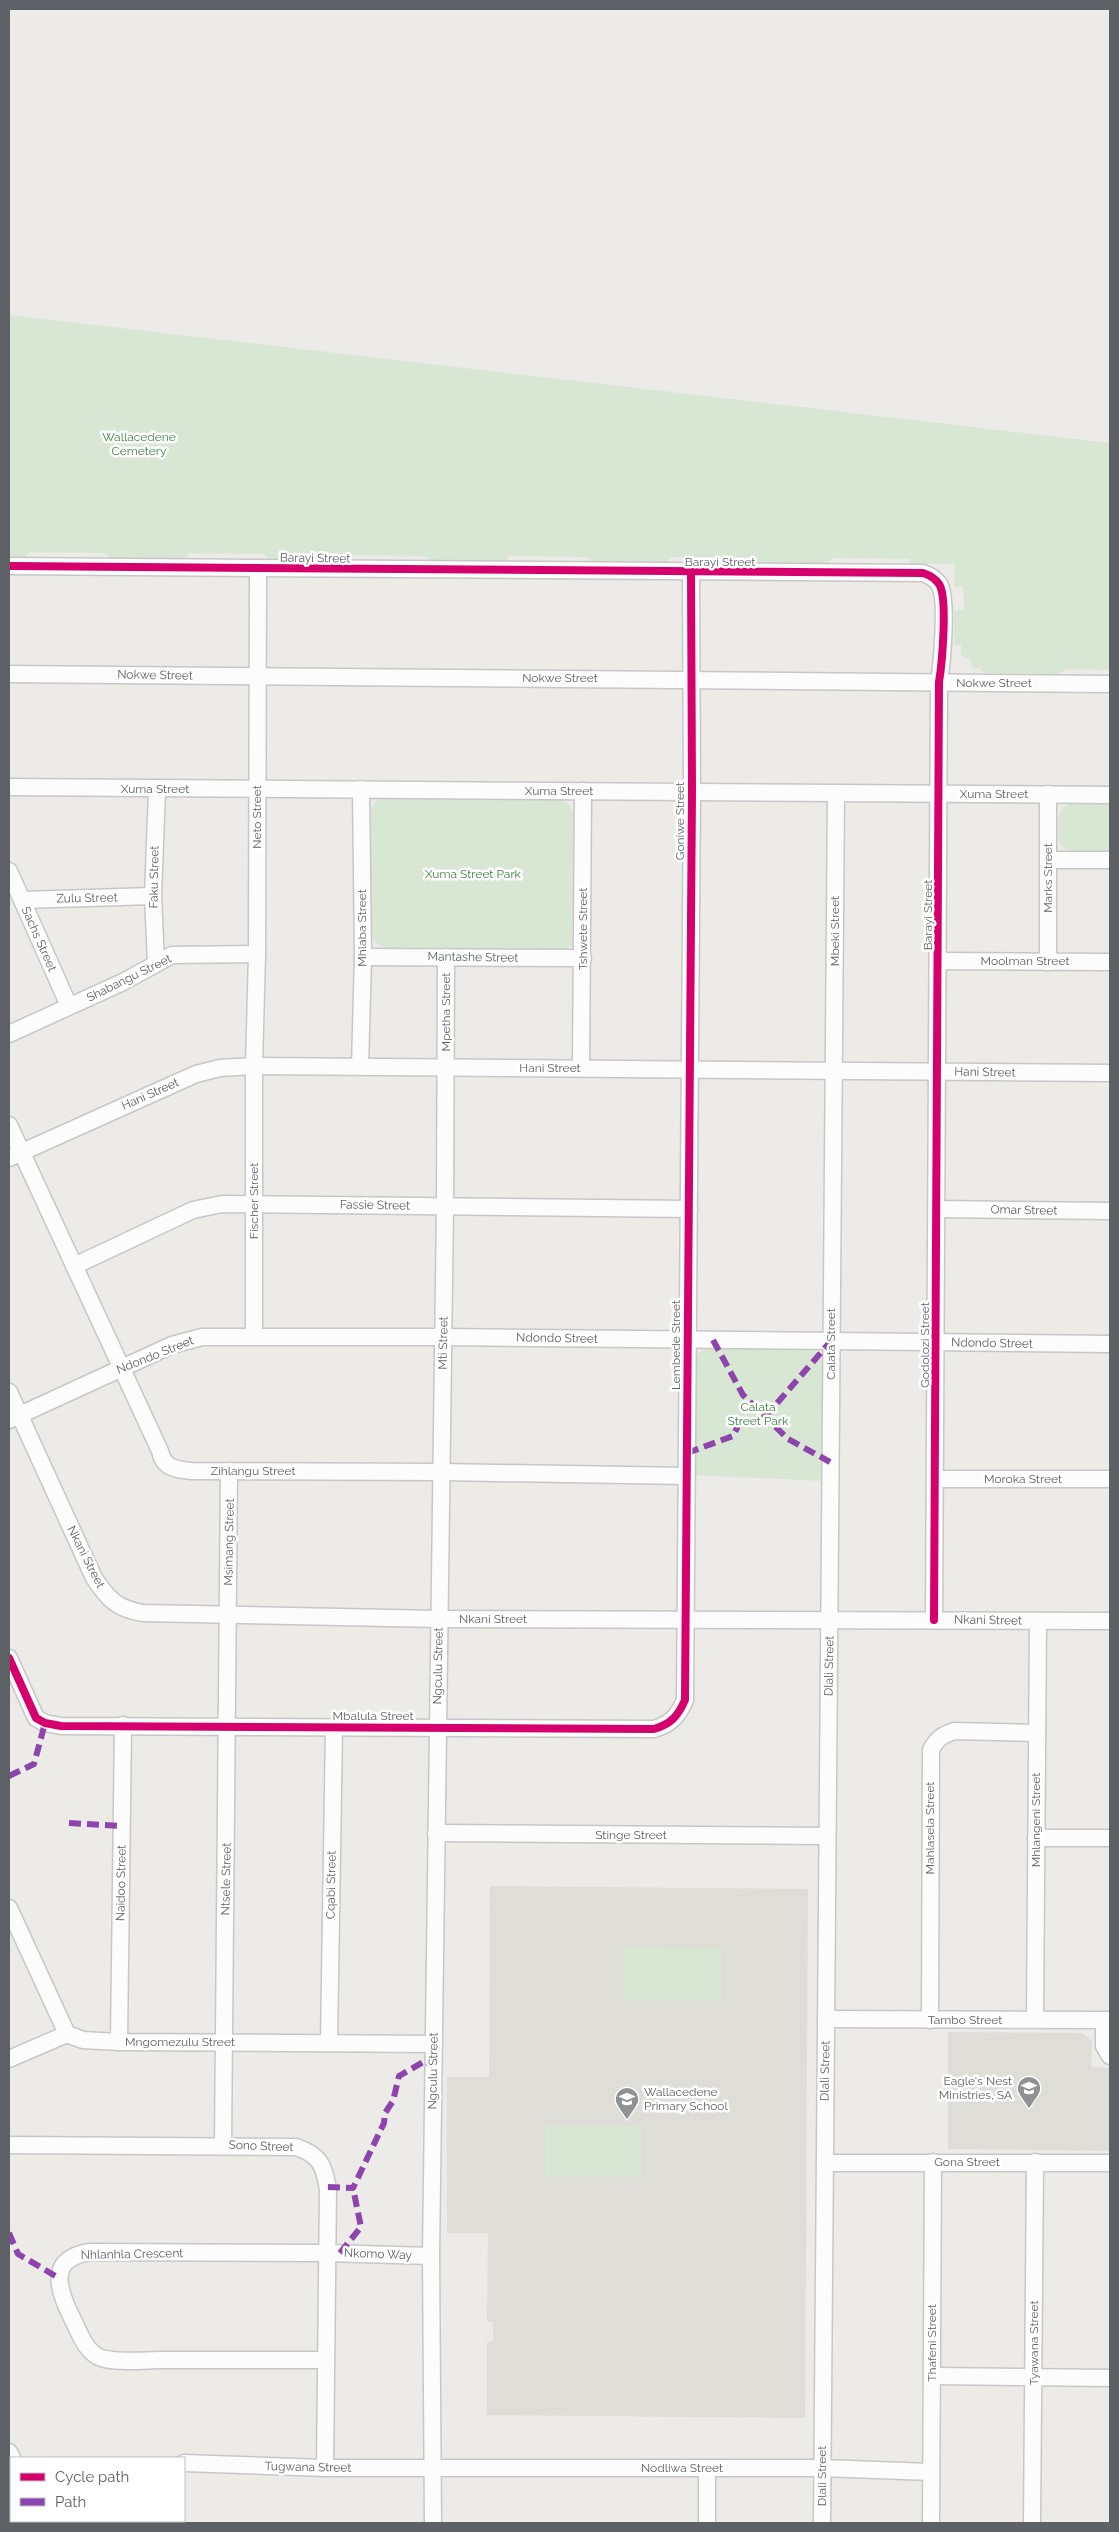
<svg xmlns="http://www.w3.org/2000/svg" width="1119" height="2532" viewBox="0 0 1119 2532" font-family="Raleway,sans-serif">
<style>
.education{fill:#dfddd8}
.green{fill:#d7e7d4}
.lines{fill:none;stroke-linecap:round;stroke-linejoin:round}
.minor-casing{stroke:#c7c7c7;stroke-width:19}
.minor{stroke:#fcfcfc;stroke-width:16}
.quiet{stroke:#8e44ad;stroke-width:6;stroke-dasharray:12 6;stroke-linecap:butt}
.cycleway-casing{stroke:#fff;stroke-width:11}
.cycleway{stroke:#d6006c;stroke-width:8}
.labels{text-anchor:middle;dominant-baseline:central;stroke-width:5;stroke-linejoin:round;paint-order:stroke}
.park-label{font-size:12px;fill:#3e843d;stroke:#fff}
.street-label{font-size:12px;fill:#5d6165;stroke:#fff}
.poi-label{font-size:12px;fill:#5d6165;stroke:#fff;text-anchor:end}
</style>
<rect width="100%" height="100%" fill="#ecebe8"/>
<g class="education">
<polygon points="490,1886 808,1889 805,2418 487,2415 487,2342 493,2341 493,2322 487,2322 488,2233 447,2233 447,2077 489,2077"/>
<polygon points="948,2032 1082,2033 1092,2041 1091,2067 1110,2068 1110,2151 948,2149"/>
</g>
<g class="green">
<polygon points="9,315 1110,443 1110,670 1065,669 1060,674 984,673 979,668 972,669 971,661 961,655 961,645 954,645 954,611 964,610 963,587 954,587 955,564 912,564 909,559 833,558 828,563 752,563 748,558 672,557 668,562 591,561 587,557 510,556 506,561 429,560 425,556 349,555 345,559 270,561 264,554 190,553 185,558 110,558 105,553 30,552 25,557 9,557"/>
<path d="M380,797L559,798C568,802 572,807 575,817L572,945L565,951L388,949C377,946 372,940 370,929L371,808Z"/>
<path d="M1073,802H1110V853C1097,853 1078,856 1067,850C1050,842 1054,807 1073,802Z"/>
<polygon points="710,1347 811,1348 819,1353 823,1363 823,1481 694,1475 695,1359 700,1351"/>
<polygon points="624,1947 721,1948 721,2000 624,2000"/>
<polygon points="545,2126 641,2126 641,2177 545,2176"/>
</g>
<g class="lines">
<g class="minor-casing">
<g id="minor">
<path d="M9,566L923,573C929,575 935,578 939,584C948,597 942,664 939,682L934,1620"/>
<polyline points="9,674 1110,684"/>
<polyline points="9,787 1110,795"/>
<polyline points="1048,794 1048,962"/>
<polyline points="1049,860 1110,860"/>
<polyline points="9,871 69,1006"/>
<polyline points="22,900 153,896"/>
<polyline points="363,957 583,958"/>
<polyline points="939,961 1110,962"/>
<polyline points="156,963 153,896 157,790"/>
<polyline points="9,1034 123,982 172,955 257,954"/>
<polyline points="360,1066 363,957 361,789"/>
<polyline points="581,1068 583,791"/>
<path d="M9,1125L160,1451C163,1468 177,1470 192,1471L441,1472L686,1476"/>
<polyline points="9,1158 196,1074 220,1068 254,1066 1110,1073"/>
<polyline points="937,1209 1110,1211"/>
<polyline points="74,1266 193,1210 222,1204 689,1209"/>
<polyline points="254,1336 254,1066 257,954 258,569"/>
<path d="M9,1392L94,1578C108,1599 117,1609 143,1613L439,1619L1110,1621"/>
<polyline points="9,1420 172,1345 202,1337 443,1337 1110,1344"/>
<polyline points="935,1479 1110,1479"/>
<path d="M9,1658L36,1718L45,1723L61,1726L654,1729C671,1724 678,1716 685,1700L692,791L691,573"/>
<polyline points="436,1833 827,1836"/>
<polyline points="1036,1838 1110,1838"/>
<polyline points="9,1908 67,2034 83,2040 119,2042 434,2044"/>
<polyline points="826,2019 1110,2020"/>
<polyline points="1035,2019 1038,1621"/>
<path d="M930,2020L931,1750C937,1738 943,1735 954,1731L1036,1733"/>
<polyline points="1104,2020 1104,2046 1110,2056"/>
<polyline points="119,2042 123,1725"/>
<polyline points="329,2042 334,1727"/>
<polyline points="9,2059 67,2034"/>
<path d="M9,2145L296,2147C320,2155 324,2165 328,2189L325,2468"/>
<polyline points="223,2145 229,1471"/>
<polyline points="825,2163 1110,2163"/>
<path d="M326,2360C271,2360 216,2360 161,2360C145,2360 111,2364 97,2356C85,2349 80,2334 74,2322C59,2292 45,2259 90,2252L326,2253L431,2256"/>
<polyline points="933,2376 1110,2378"/>
<polyline points="9,2452 12,2458"/>
<polyline points="184,2463 325,2468 822,2468 930,2472"/>
<polyline points="707,2468 707,2523"/>
<polyline points="41,2521 42,2523"/>
<polyline points="164,2521 165,2523"/>
<polyline points="433,2523 431,2256 445,1206 446,957"/>
<polyline points="822,2523 836,793"/>
<polyline points="931,2523 933,2162"/>
<polyline points="1032,2523 1035,2162"/>
</g>
</g>
<use href="#minor" class="minor"/>
<g class="quiet">
<polyline points="713,1340 743,1395 788,1439 830,1462"/>
<polyline points="687,1453 733,1436 739,1424 765,1417 831,1341"/>
<polyline points="9,1776 34,1764 45,1723"/>
<polyline points="69,1823 121,1826"/>
<polyline points="328,2187 353,2188 384,2123 385,2113 393,2101 399,2076 425,2061 433,2066"/>
<polyline points="9,2233 18,2254 59,2278"/>
<polyline points="340,2253 361,2227 353,2188"/>
</g>
<g class="cycleway-casing">
<g id="cycleway">
<path d="M9,566L923,573C929,575 935,578 939,584C948,597 942,664 939,682L934,1620"/>
<path d="M9,1658L36,1718L45,1723L61,1726L654,1729C671,1724 678,1716 685,1700L692,791L691,573"/>
</g>
</g>
<use href="#cycleway" class="cycleway"/>
</g>
<defs>
<g id="school-pin" transform="scale(1.25)"><path d="M0 17L-7.5 6A9.5 9.5 0 1 1 7.5 6Z" fill="#8f9193" stroke="#fff"/><path d="M0-5L7-2L0 1L-7-2ZM-4 1L0 2.5L4 1V4Q0 6-4 4Z" fill="#fff"/></g>
</defs>
<g fill-rule="evenodd">
<use href="#school-pin" x="1029" y="2088"/>
<use href="#school-pin" x="627" y="2099"/>
</g>
<g class="labels">
<g class="park-label">
<text x="139" y="437">Wallacedene<tspan x="139" dy="14">Cemetery</tspan></text>
<text x="473" y="874">Xuma Street Park</text>
<text x="758" y="1407">Calata<tspan x="758" dy="14">Street Park</tspan></text>
</g>
<g class="street-label">
<text transform="translate(315 558) rotate(1)">Barayi Street</text>
<text x="720" y="562">Barayi Street</text>
<text transform="translate(155 675) rotate(1)">Nokwe Street</text>
<text x="560" y="678">Nokwe Street</text>
<text x="994" y="683">Nokwe Street</text>
<text x="155" y="789">Xuma Street</text>
<text x="559" y="791">Xuma Street</text>
<text x="994" y="794">Xuma Street</text>
<text transform="translate(257 817) rotate(-90)">Neto Street</text>
<text transform="translate(680 821) rotate(-90)">Goniwe Street</text>
<text transform="translate(154 877) rotate(-89)">Faku Street</text>
<text transform="translate(1048 878) rotate(-90)">Marks Street</text>
<text transform="translate(87 898) rotate(-1)">Zulu Street</text>
<text transform="translate(928 915) rotate(-90)">Barayi Street</text>
<text transform="translate(362 928) rotate(-90)">Mhlaba Street</text>
<text transform="translate(583 929) rotate(-90)">Tshwete Street</text>
<text transform="translate(835 931) rotate(-90)">Mbeki Street</text>
<text transform="translate(39 939) rotate(66)">Sachs Street</text>
<text transform="translate(473 957) rotate(1)">Mantashe Street</text>
<text x="1025" y="961">Moolman Street</text>
<text transform="translate(129 978) rotate(-26)">Shabangu Street</text>
<text transform="translate(446 1012) rotate(-90)">Mpetha Street</text>
<text x="550" y="1068">Hani Street</text>
<text transform="translate(985 1072) rotate(1)">Hani Street</text>
<text transform="translate(150 1094) rotate(-24)">Hani Street</text>
<text transform="translate(254 1201) rotate(-90)">Fischer Street</text>
<text transform="translate(375 1205) rotate(1)">Fassie Street</text>
<text transform="translate(1024 1210) rotate(1)">Omar Street</text>
<text transform="translate(557 1338) rotate(1)">Ndondo Street</text>
<text transform="translate(443 1343) rotate(-89)">Mti Street</text>
<text transform="translate(992 1343) rotate(1)">Ndondo Street</text>
<text transform="translate(831 1344) rotate(-90)">Calata Street</text>
<text transform="translate(676 1345) rotate(-90)">Lembede Street</text>
<text transform="translate(925 1345) rotate(-90)">Godolozi Street</text>
<text transform="translate(155 1355) rotate(-22)">Ndondo Street</text>
<text x="253" y="1471">Zihlangu Street</text>
<text x="1023" y="1479">Moroka Street</text>
<text transform="translate(229 1542) rotate(-89)">Msimang Street</text>
<text transform="translate(86 1557) rotate(63)">Nkani Street</text>
<text x="493" y="1619">Nkani Street</text>
<text transform="translate(988 1620) rotate(1)">Nkani Street</text>
<text transform="translate(438 1666) rotate(-89)">Ngculu Street</text>
<text transform="translate(829 1666) rotate(-89)">Dlali Street</text>
<text x="373" y="1716">Mbalula Street</text>
<text transform="translate(1036 1820) rotate(-90)">Mhlangeni Street</text>
<text transform="translate(930 1828) rotate(-90)">Mahlasela Street</text>
<text x="631" y="1835">Stinge Street</text>
<text transform="translate(226 1879) rotate(-89)">Ntsele Street</text>
<text transform="translate(121 1883) rotate(-89)">Naidoo Street</text>
<text transform="translate(331 1885) rotate(-89)">Cqabi Street</text>
<text x="965" y="2020">Tambo Street</text>
<text x="180" y="2042">Mngomezulu Street</text>
<text transform="translate(433 2071) rotate(-89)">Ngculu Street</text>
<text transform="translate(825 2071) rotate(-89)">Dlali Street</text>
<text transform="translate(261 2146) rotate(2)">Sono Street</text>
<text x="967" y="2162">Gona Street</text>
<text transform="translate(132 2254) rotate(-1)">Nhlanhla Crescent</text>
<text transform="translate(378 2254) rotate(2)">Nkomo Way</text>
<text transform="translate(932 2343) rotate(-90)">Thafeni Street</text>
<text transform="translate(1034 2343) rotate(-90)">Tyawana Street</text>
<text transform="translate(308 2467) rotate(1)">Tugwana Street</text>
<text x="682" y="2468">Nodliwa Street</text>
<text transform="translate(822 2476) rotate(-90)">Dlali Street</text>
</g>
<g class="poi-label">
<text x="1012" y="2081">Eagle's Nest<tspan x="1012" dy="14">Ministries, SA</tspan></text>
<text x="644" y="2092" text-anchor="start">Wallacedene<tspan x="644" dy="14">Primary School</tspan></text>
</g>
</g>
<rect width="1119" height="2532" fill="none" stroke="#5d6165" stroke-width="20"/>
<rect x="10" y="2457" width="175" height="65" fill="#ffffff" stroke="#bec0c1"/>
<rect x="20" y="2473" width="25" height="8" fill="#d6006c" stroke="#bec0c1"/>
<text x="55" y="2482" font-size="15" fill="#5d6165">Cycle path</text>
<rect x="20" y="2498" width="25" height="8" fill="#8e44ad" stroke="#bec0c1"/>
<text x="55" y="2507" font-size="15" fill="#5d6165">Path</text>
</svg>
